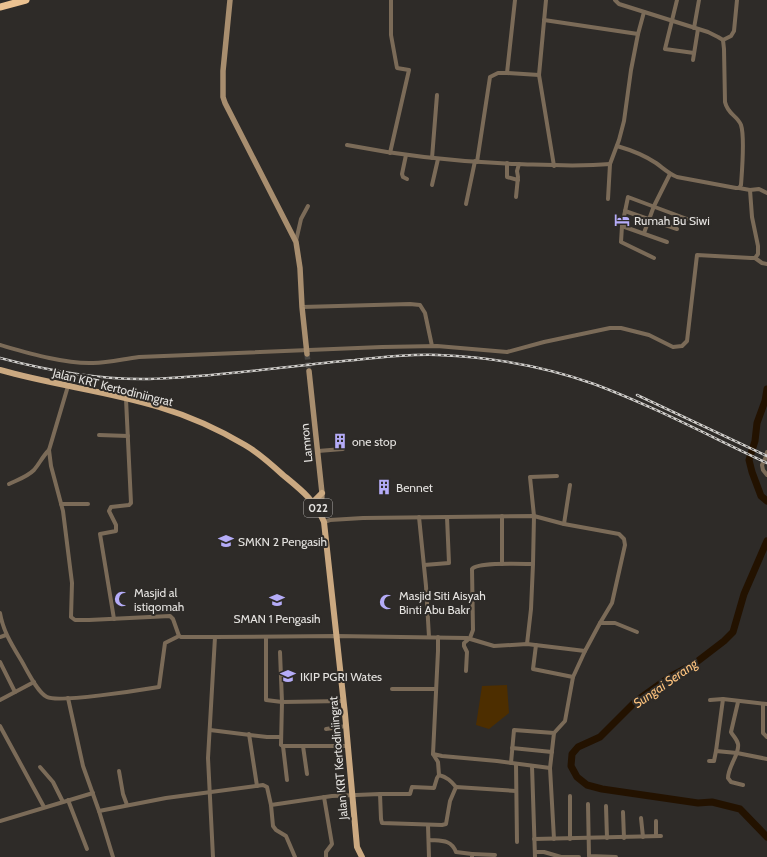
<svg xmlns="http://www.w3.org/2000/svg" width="767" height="857" viewBox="0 0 767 857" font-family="Cabin,sans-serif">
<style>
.green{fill:#4d2e00}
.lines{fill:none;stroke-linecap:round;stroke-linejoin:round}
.river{stroke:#231200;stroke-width:7}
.secondary-tunnel{stroke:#494744;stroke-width:5.5;stroke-dasharray:5.5 3;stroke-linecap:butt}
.street{stroke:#7b6b58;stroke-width:4}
.secondary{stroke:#a88e6f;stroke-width:5.5}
.primary{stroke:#cba981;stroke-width:6}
.highway{stroke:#ebc291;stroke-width:7}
.rail-casing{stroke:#d1cfcc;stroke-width:2.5}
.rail{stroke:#2e2b28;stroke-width:1;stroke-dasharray:3;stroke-linecap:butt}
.labels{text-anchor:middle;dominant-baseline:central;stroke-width:4;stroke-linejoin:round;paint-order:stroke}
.shield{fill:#2e2b28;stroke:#aeaca9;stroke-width:1}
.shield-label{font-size:11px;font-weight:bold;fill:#e5e3e0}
.poi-label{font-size:12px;fill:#e5e3e0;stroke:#2e2b28;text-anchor:start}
.street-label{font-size:12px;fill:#e5e3e0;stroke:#2e2b28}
.water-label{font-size:13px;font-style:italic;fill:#fcc27d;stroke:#2e2b28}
</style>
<rect width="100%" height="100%" fill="#2e2b28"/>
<polygon class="green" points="507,685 509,713 489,729 476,725 482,686"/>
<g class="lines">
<g class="river">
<polyline points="767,389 765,401 757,423 755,441 749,460 752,472 761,496 767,501"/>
<polyline points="767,541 744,594 733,632 724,641 694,664 671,676 636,701 600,737 578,747 572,754 571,766 577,777 587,785 602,789 698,803 712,802 740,809 767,837"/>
</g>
<polyline class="secondary-tunnel" points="307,354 309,371"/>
<g class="street">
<polyline points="546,0 539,75 554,166"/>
<path d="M615,0L619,4L708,32L718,37L723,40L724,49L725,102C728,115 737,115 741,125C745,137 742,171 741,185L739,188H736L677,177C669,174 663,168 656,163C644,155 631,150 617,146"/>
<polyline points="677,0 665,49 694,53"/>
<polyline points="544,20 638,34"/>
<polyline points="694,28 699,0"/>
<polyline points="723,40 731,36 734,31 737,0"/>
<polyline points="693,60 698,29"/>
<polyline points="507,73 539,75"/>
<path d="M347,145C403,156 459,162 516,164C548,165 578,167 610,164"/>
<polyline points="390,153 409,70 397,68 391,35 391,0"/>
<polyline points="406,155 402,174 403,177 407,179"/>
<polyline points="432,158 437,95"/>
<polyline points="477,162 490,77 498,73 507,73 515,0"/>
<polyline points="507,163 507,177 518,180"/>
<polyline points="432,185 438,159"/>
<polyline points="750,190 759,189 767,193"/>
<polyline points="516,197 518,177 517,171 519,164"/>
<polyline points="608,199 610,164 619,140 624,121 631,70 638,34 644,12"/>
<polyline points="466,204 475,161"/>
<polyline points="625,211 677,229"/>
<polyline points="622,226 667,242"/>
<polyline points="644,233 654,206 670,174"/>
<polyline points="296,241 301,219 308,206"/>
<polyline points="654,258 621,242 622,226 628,197 687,219"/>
<polyline points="755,258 762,263 767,264"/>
<polyline points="302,307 410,304 420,305 425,313 432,346"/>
<path d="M0,345C28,353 64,364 93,363C109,363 123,359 139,357L382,347L437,346L507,352L544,342L610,328H621L649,335L673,347L682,346L687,341L697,255L751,258H755L758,254V246L752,217L750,190L739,188"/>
<polyline points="68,386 49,450 51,466 63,511 72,583 71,617 75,620 89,620 170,616 173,619 179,636"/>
<polyline points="99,435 128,436"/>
<polyline points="318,451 343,449"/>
<polyline points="767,452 765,459 762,465 763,470 767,475"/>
<path d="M9,484C17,480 27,477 34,470C40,463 42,457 49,450"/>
<polyline points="61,504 88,504"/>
<polyline points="502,516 502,564"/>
<polyline points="419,517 426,586 429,637"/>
<polyline points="564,524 570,485"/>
<polyline points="424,565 449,563 447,517"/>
<path d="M0,613C3,631 12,645 21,660C27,670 37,692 47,697C58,703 141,690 159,687L165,643L179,636L181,637H215"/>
<polyline points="114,619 100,534 116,531 116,525 109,511 111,507 129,505 131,503 126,399"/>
<polyline points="600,623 615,623 637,632"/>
<polyline points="0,637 6,635"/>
<polyline points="266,637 266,700 282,702 344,701"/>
<path d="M438,637V651L433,754L438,762L439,775C447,777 451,781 456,787"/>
<polyline points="527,644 531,609 533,564 534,516 530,477 557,476"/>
<polyline points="536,645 533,669 573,677"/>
<polyline points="280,652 282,702 281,745 283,746 348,746"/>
<polyline points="0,662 15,692"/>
<path d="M466,671L467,652L464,646V643L470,638L473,630L472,569C478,562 522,564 533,564"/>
<polyline points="392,689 436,689"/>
<polyline points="68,698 83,766 99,811 113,857"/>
<polyline points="0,700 34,682"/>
<polyline points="710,700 723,699 767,704"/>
<path d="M738,702L731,732C733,736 737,739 738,744C740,754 728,766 728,778L731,782L743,785"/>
<polyline points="763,704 763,733 767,737"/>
<polyline points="0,726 44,807"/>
<polyline points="326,729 346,726"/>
<polyline points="210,730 267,737 281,737"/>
<polyline points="554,733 565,721 573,677 585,651"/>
<polyline points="249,734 257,786"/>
<polyline points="283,746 287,780"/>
<polyline points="303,746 307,774"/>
<polyline points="512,748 552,752"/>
<polyline points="716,751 723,699"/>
<polyline points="433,754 442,756 497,761 550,768"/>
<polyline points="709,761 714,761 716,751 737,753 767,759"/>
<polyline points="511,763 514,730 554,733 550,768 554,839"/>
<polyline points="516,764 517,842"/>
<polyline points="532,766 535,857"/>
<polyline points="40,767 53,782 63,802"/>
<polyline points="119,771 123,794 127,805"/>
<polyline points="380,794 410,794 412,787 434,788 437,778 439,775"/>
<polyline points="570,796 570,839"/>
<polyline points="324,797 332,844 326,852 326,857"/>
<polyline points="68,800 87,849"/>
<polyline points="588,804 589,856 616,857"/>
<polyline points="271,805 273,826 276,830 286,836 295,857"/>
<polyline points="606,806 607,838"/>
<polyline points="99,811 166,798 263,785 267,787 271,805 332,796 380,794 381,819 382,823 442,825 446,824 450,801 456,787 516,791"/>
<polyline points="623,812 624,838"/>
<polyline points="641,818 643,837"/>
<polyline points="0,821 93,793"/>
<polyline points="656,821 656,836"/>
<polyline points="428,825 429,857"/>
<polyline points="534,839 661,836"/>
<path d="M429,840C441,841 451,839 456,852L472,854V857"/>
<polyline points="535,852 544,852 561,857 579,857"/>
<polyline points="472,854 495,855"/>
<polyline points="213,857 208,758 215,637 336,636 467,638 494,646 527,644 585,651 600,623 612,603 625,545 624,539 619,534 564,524 534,516 363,518 330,520 324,522"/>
</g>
<g class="secondary">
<polyline points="230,0 223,71 223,97 225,103 296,242 300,268 302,307 307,354"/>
<polyline points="309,371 322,493 321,513"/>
</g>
<g class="primary">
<path d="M0,370C52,385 107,391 159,407C189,416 218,429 245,445C259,453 271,464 283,475C300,489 316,501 324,522L345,714L357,847L362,857"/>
<polyline points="313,502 322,493"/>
</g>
<polyline class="highway" points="0,7 26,0"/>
<g class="rail-casing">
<g id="rail">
<path d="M0,358C49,371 98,380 149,379C218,377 286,366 355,360C382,357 410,354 438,355C490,357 544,366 594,384C653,406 709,436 767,463"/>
<polyline points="637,395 767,456"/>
</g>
</g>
<use href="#rail" class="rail"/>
</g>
<defs>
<g id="hotel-bare" transform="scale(1.2)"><path d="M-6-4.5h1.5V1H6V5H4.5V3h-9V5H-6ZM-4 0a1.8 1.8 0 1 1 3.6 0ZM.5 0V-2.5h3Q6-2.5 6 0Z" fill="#b5acf8" stroke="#2e2b28" stroke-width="2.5" paint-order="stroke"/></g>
<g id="building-bare" transform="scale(1.2)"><path d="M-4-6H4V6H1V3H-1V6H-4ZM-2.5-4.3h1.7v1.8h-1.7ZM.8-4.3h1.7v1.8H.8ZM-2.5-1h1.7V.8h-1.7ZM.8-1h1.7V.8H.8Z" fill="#b5acf8" stroke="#2e2b28" stroke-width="2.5" paint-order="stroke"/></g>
<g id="school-bare" transform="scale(1.2)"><path d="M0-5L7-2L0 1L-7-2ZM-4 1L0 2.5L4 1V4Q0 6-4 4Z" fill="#b5acf8" stroke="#2e2b28" stroke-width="2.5" paint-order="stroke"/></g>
<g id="mosque-bare" transform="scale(1.2)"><path d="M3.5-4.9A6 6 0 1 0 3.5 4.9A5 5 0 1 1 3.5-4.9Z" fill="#b5acf8" stroke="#2e2b28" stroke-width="2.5" paint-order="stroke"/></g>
<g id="university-bare" transform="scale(1.2)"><path d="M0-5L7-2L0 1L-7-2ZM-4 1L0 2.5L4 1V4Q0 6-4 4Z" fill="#b5acf8" stroke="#2e2b28" stroke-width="2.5" paint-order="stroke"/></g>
</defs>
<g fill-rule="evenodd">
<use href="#hotel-bare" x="622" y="220"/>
<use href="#building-bare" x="340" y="441"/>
<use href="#building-bare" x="384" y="487"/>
<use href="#school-bare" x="226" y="541"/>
<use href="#mosque-bare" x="122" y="599"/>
<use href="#school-bare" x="277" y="600"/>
<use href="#mosque-bare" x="387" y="602"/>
<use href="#university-bare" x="288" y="676"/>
</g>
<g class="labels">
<rect class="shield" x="304" y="499" width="28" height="18" rx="3"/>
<g class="shield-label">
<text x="318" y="508">022</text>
</g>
<g class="poi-label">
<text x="634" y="220">Rumah Bu Siwi</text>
<text x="352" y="441">one stop</text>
<text x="396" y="487">Bennet</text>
<text x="238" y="541">SMKN 2 Pengasih</text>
<text x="134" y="592">Masjid al<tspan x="134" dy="14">istiqomah</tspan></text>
<text x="399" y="595">Masjid Siti Aisyah<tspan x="399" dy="14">Binti Abu Bakr</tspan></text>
<text x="277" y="618" text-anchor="middle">SMAN 1 Pengasih</text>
<text x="300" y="676">IKIP PGRI Wates</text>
</g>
<g class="street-label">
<text transform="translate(113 387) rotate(14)">Jalan KRT Kertodiniingrat</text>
<text transform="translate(306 443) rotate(-96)">Lamron</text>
<text transform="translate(338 758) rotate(-95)">Jalan KRT Kertodiniingrat</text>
</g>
<g class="water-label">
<text transform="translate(665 683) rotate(-35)">Sungai Serang</text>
</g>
</g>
</svg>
